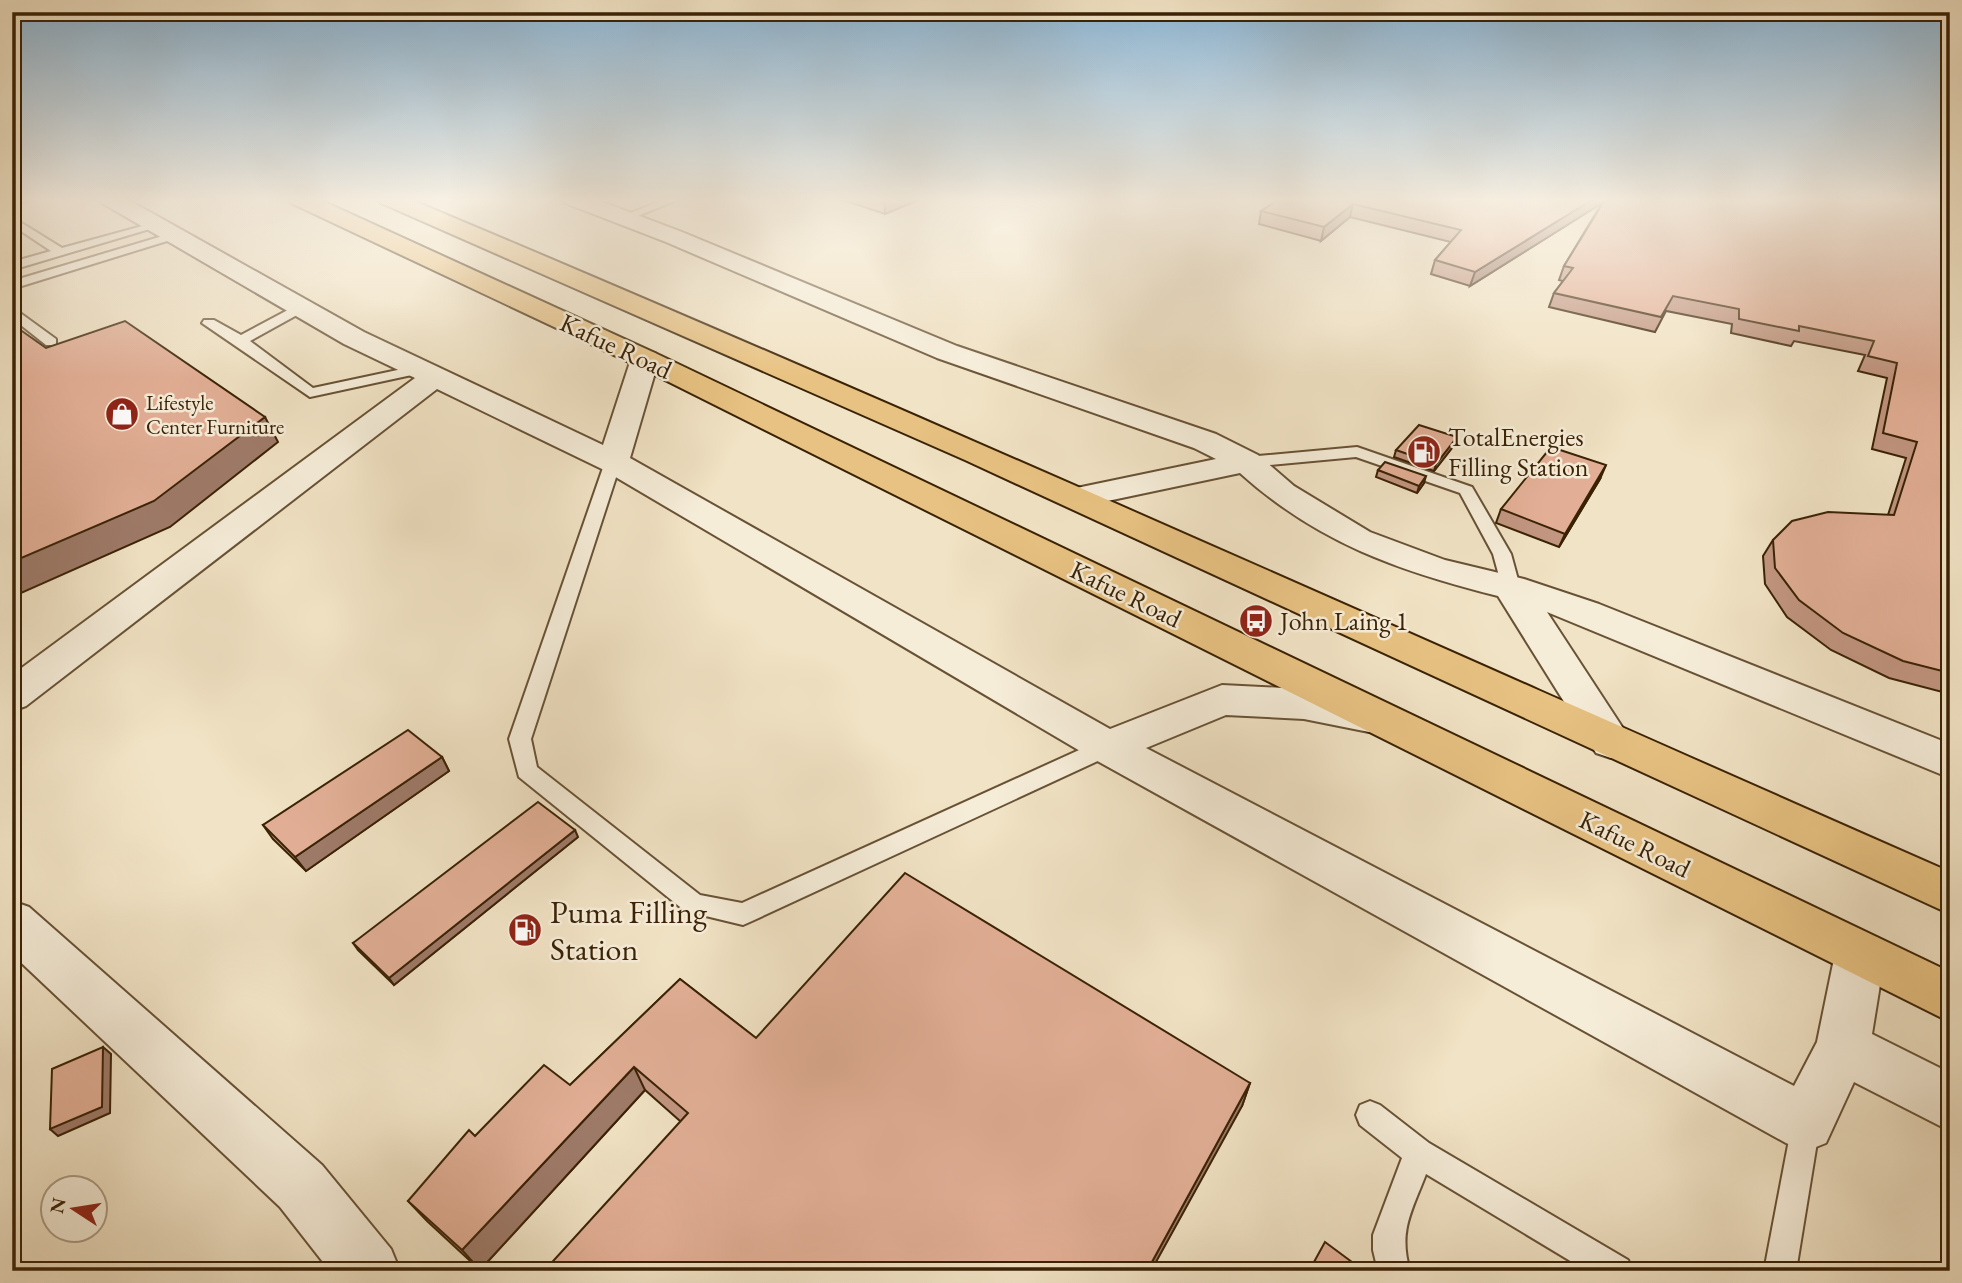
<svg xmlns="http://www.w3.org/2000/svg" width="1962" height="1283" viewBox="0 0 1962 1283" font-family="'EB Garamond',serif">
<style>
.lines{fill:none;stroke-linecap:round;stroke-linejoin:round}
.lane-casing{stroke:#685235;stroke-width:4}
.street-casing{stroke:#685235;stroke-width:4}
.primary-casing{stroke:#3a2205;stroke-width:4}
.lane{fill:#f6edd9;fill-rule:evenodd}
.street{fill:#f6edd9;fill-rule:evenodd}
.primary{fill:#e8c282;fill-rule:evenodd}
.wall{fill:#c29681;stroke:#3a2205;stroke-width:2}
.shaded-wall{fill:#9e7a69;stroke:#3a2205;stroke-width:2}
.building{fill:#e2af96;stroke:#3a2205;stroke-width:2}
.labels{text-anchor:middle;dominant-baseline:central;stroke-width:5;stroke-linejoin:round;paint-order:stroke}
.far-poi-label{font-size:21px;fill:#3a2205;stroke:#f6edd9;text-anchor:start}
.street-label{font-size:26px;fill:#3a2205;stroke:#f6edd9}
.poi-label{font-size:26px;fill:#3a2205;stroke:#f6edd9;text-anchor:start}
.near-poi-label{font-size:32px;fill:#3a2205;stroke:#f6edd9;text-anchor:start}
</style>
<rect width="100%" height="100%" fill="#f1e3c5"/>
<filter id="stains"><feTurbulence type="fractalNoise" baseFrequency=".00286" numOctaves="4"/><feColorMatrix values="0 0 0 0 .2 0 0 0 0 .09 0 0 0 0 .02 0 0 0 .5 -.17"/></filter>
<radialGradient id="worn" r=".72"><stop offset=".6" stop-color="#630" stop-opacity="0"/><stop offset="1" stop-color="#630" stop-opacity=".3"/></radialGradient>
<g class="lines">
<g class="lane-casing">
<g id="lane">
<polygon points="21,198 37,198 12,206 12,200"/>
<polygon points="668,198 682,198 628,220 618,218"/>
<polygon points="12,217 62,248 157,222 163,225 12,270 12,262 51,251 12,225"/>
<polygon points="176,232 180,233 180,237 12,289 12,281"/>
<polygon points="301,303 306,304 306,310 250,341 313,388 421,365 428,369 421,373 310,397 202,323 204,320 214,320 241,335"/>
<polygon points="12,307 56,339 56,345 46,345 12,318"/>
<polygon points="1357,447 1472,487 1511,554 1520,587 1517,591 1505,591 1502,587 1493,554 1460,493 1356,457 1247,467 1239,462 1247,457"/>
<polygon points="613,457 621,462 531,739 537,767 700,895 742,903 1099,741 1107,739 1115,741 1118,747 1115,753 752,921 743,925 685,911 519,777 509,739 605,462"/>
<path d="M1370,1101L1380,1105L1429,1143L1628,1260L1633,1271H1587L1426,1174C1412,1211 1398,1231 1410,1271H1378L1373,1250V1235L1402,1158L1360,1125L1356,1115L1360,1105Z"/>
<polygon points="1806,1110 1816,1114 1820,1124 1796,1271 1764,1271 1792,1124 1796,1114"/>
</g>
</g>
<g class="street-casing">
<g id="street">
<polygon points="99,198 125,198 364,332 603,445 631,359 635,353 645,351 655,353 659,359 630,458 1110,729 1222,685 1304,689 1384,706 1390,717 1384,728 1369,732 1304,719 1226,715 1146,748 1794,1086 1817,1042 1835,954 1842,938 1860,932 1878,938 1885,954 1872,1034 1950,1073 1950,1131 1854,1082 1826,1143 1806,1151 1786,1143 1092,758 602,469 437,389 26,706 12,711 12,675 415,378 344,344 102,203"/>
<path d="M562,198H592L682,232L957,346L1216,434L1258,455L1294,486L1370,532L1445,560L1524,579L1599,604L1950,744V778L1547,612L1632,742L1626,753L1611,758L1596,753L1498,596C1399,571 1318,543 1240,473L1079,507L1067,504L1062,497L1067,490L1216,459L1194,448L937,358L666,242L565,203Z"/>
<polygon points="12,901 29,907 322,1165 391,1249 400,1271 330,1271 280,1207 12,954"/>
</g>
</g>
<g class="primary-casing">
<g id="primary">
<polygon points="288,198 316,198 655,353 1950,972 1950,1022 635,365 291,203"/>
<path d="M378,198H407C924,415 1436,646 1950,872V914L965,460L381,203Z"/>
</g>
</g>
<use href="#lane" class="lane"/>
<use href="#street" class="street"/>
<use href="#primary" class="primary"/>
</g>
<g class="wall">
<polygon points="837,198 923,198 885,214"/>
<polygon points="1270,198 1950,198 1950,694 1889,678 1831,650 1787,617 1765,584 1763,556 1773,540 1888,515 1906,458 1872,449 1887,378 1858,371 1865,355 1794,341 1791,346 1731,333 1732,324 1666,311 1655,332 1549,307 1554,293 1563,281 1559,280 1564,266 1602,203 1470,286 1431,274 1435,260 1451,242 1350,217 1321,241 1259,224 1261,211 1278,200"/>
<polygon points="1457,437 1455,444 1434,471 1394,457 1396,450"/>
<polygon points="1378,470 1424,483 1417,493 1376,477"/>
<polygon points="1600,479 1559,547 1496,523 1501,509"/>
<polygon points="442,757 449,771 306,871 273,839 263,825"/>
<polygon points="578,837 394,985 358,950 353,943"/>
<polygon points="680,979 756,1038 1250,1083 1242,1106 680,1121 645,1090 480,1270 427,1221 408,1201 475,1136 570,1085"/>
</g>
<g class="shaded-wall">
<polygon points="884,198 923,198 885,214"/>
<polygon points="1595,198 1608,198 1607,200 1470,286 1475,272"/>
<polygon points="1353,204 1350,217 1321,241 1324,227"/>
<polygon points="265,417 278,442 170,527 12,597 12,562"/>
<polygon points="1457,437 1455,444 1434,471 1436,464"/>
<polygon points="1606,465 1600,479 1559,547 1565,534"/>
<polygon points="1426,476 1424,483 1417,493 1419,486"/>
<polygon points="442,757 449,771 306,871 295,857"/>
<polygon points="575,830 578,837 394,985 389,978"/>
<polygon points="103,1047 111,1054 110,1113 58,1136 50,1129"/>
<polygon points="634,1067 645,1090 480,1270 462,1250"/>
<polygon points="1250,1083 1242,1106 1151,1271 1147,1271"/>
</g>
<g class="building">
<polygon points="1281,198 1595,198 1475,272 1435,260 1461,230 1353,204 1324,227 1261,211"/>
<polygon points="1606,198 1950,198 1950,673 1903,661 1843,633 1799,600 1775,568 1773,540 1792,521 1828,512 1894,515 1917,442 1883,433 1897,363 1868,356 1874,341 1799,326 1799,331 1739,319 1739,309 1673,296 1661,317 1554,293 1573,268 1564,266"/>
<polygon points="125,321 265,417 154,501 12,562 12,324 46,348"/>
<polygon points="1419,425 1457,437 1436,464 1396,450"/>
<polygon points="1551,447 1606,465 1565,534 1501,509"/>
<polygon points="1385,462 1426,476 1419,486 1378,470"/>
<polygon points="408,730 442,757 295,857 263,825"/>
<polygon points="538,802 575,830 389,978 353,943"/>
<polygon points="905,873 1250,1083 1147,1271 544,1271 688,1113 634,1067 462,1250 408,1201 469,1130 475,1136 544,1065 570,1085 680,979 756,1038"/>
<polygon points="103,1047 102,1107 50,1129 52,1069"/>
<polygon points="1325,1242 1364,1271 1309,1271"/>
</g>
<linearGradient id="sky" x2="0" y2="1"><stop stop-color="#8bb7d8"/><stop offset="0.53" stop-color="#f9f2e5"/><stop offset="1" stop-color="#f9f2e5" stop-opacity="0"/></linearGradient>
<rect width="1962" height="377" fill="url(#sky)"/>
<defs>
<g id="shop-disc" transform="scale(1.75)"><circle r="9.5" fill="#8f2418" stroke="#f6edd9"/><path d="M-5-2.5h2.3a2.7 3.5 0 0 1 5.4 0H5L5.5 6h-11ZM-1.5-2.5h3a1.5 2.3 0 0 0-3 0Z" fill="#fff"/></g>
<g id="fuel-disc" transform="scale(1.75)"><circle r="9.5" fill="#8f2418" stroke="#f6edd9"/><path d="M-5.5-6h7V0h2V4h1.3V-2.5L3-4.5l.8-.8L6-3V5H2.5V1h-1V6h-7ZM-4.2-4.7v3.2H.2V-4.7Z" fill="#fff"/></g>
<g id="bus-disc" transform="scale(1.75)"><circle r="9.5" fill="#8f2418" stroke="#f6edd9"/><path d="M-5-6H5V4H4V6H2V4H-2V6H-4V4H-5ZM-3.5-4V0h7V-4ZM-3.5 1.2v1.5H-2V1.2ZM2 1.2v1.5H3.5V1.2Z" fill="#fff"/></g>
</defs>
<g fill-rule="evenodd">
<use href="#shop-disc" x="122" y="414"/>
<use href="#fuel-disc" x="1424" y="452"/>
<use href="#bus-disc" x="1256" y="621"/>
<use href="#fuel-disc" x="525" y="930"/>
</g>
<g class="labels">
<g class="far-poi-label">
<text x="146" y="402">Lifestyle<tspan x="146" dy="24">Center Furniture</tspan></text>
</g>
<g class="street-label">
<text transform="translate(616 346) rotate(25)">Kafue Road</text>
<text transform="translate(1126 594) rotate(26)">Kafue Road</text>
<text transform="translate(1635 844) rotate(26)">Kafue Road</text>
</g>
<g class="poi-label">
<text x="1448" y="437">TotalEnergies<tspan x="1448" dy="30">Filling Station</tspan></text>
<text x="1280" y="621">John Laing 1</text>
</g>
<g class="near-poi-label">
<text x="550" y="912">Puma Filling<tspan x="550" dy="37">Station</tspan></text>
</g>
</g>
<rect width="1962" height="1283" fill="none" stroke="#f1e3c5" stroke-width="42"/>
<rect x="14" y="14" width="1934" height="1255" fill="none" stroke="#3a2205" stroke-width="3.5"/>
<rect x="21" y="21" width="1920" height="1241" fill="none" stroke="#3a2205" stroke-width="2"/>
<g transform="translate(74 1209) rotate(282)"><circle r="33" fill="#f6edd9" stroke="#ab9c84" stroke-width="2"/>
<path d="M0-5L12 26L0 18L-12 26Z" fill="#8f2418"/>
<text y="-10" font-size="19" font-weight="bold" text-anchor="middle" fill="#3a2205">N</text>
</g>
<rect width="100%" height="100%" filter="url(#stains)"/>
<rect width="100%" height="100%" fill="url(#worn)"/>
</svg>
